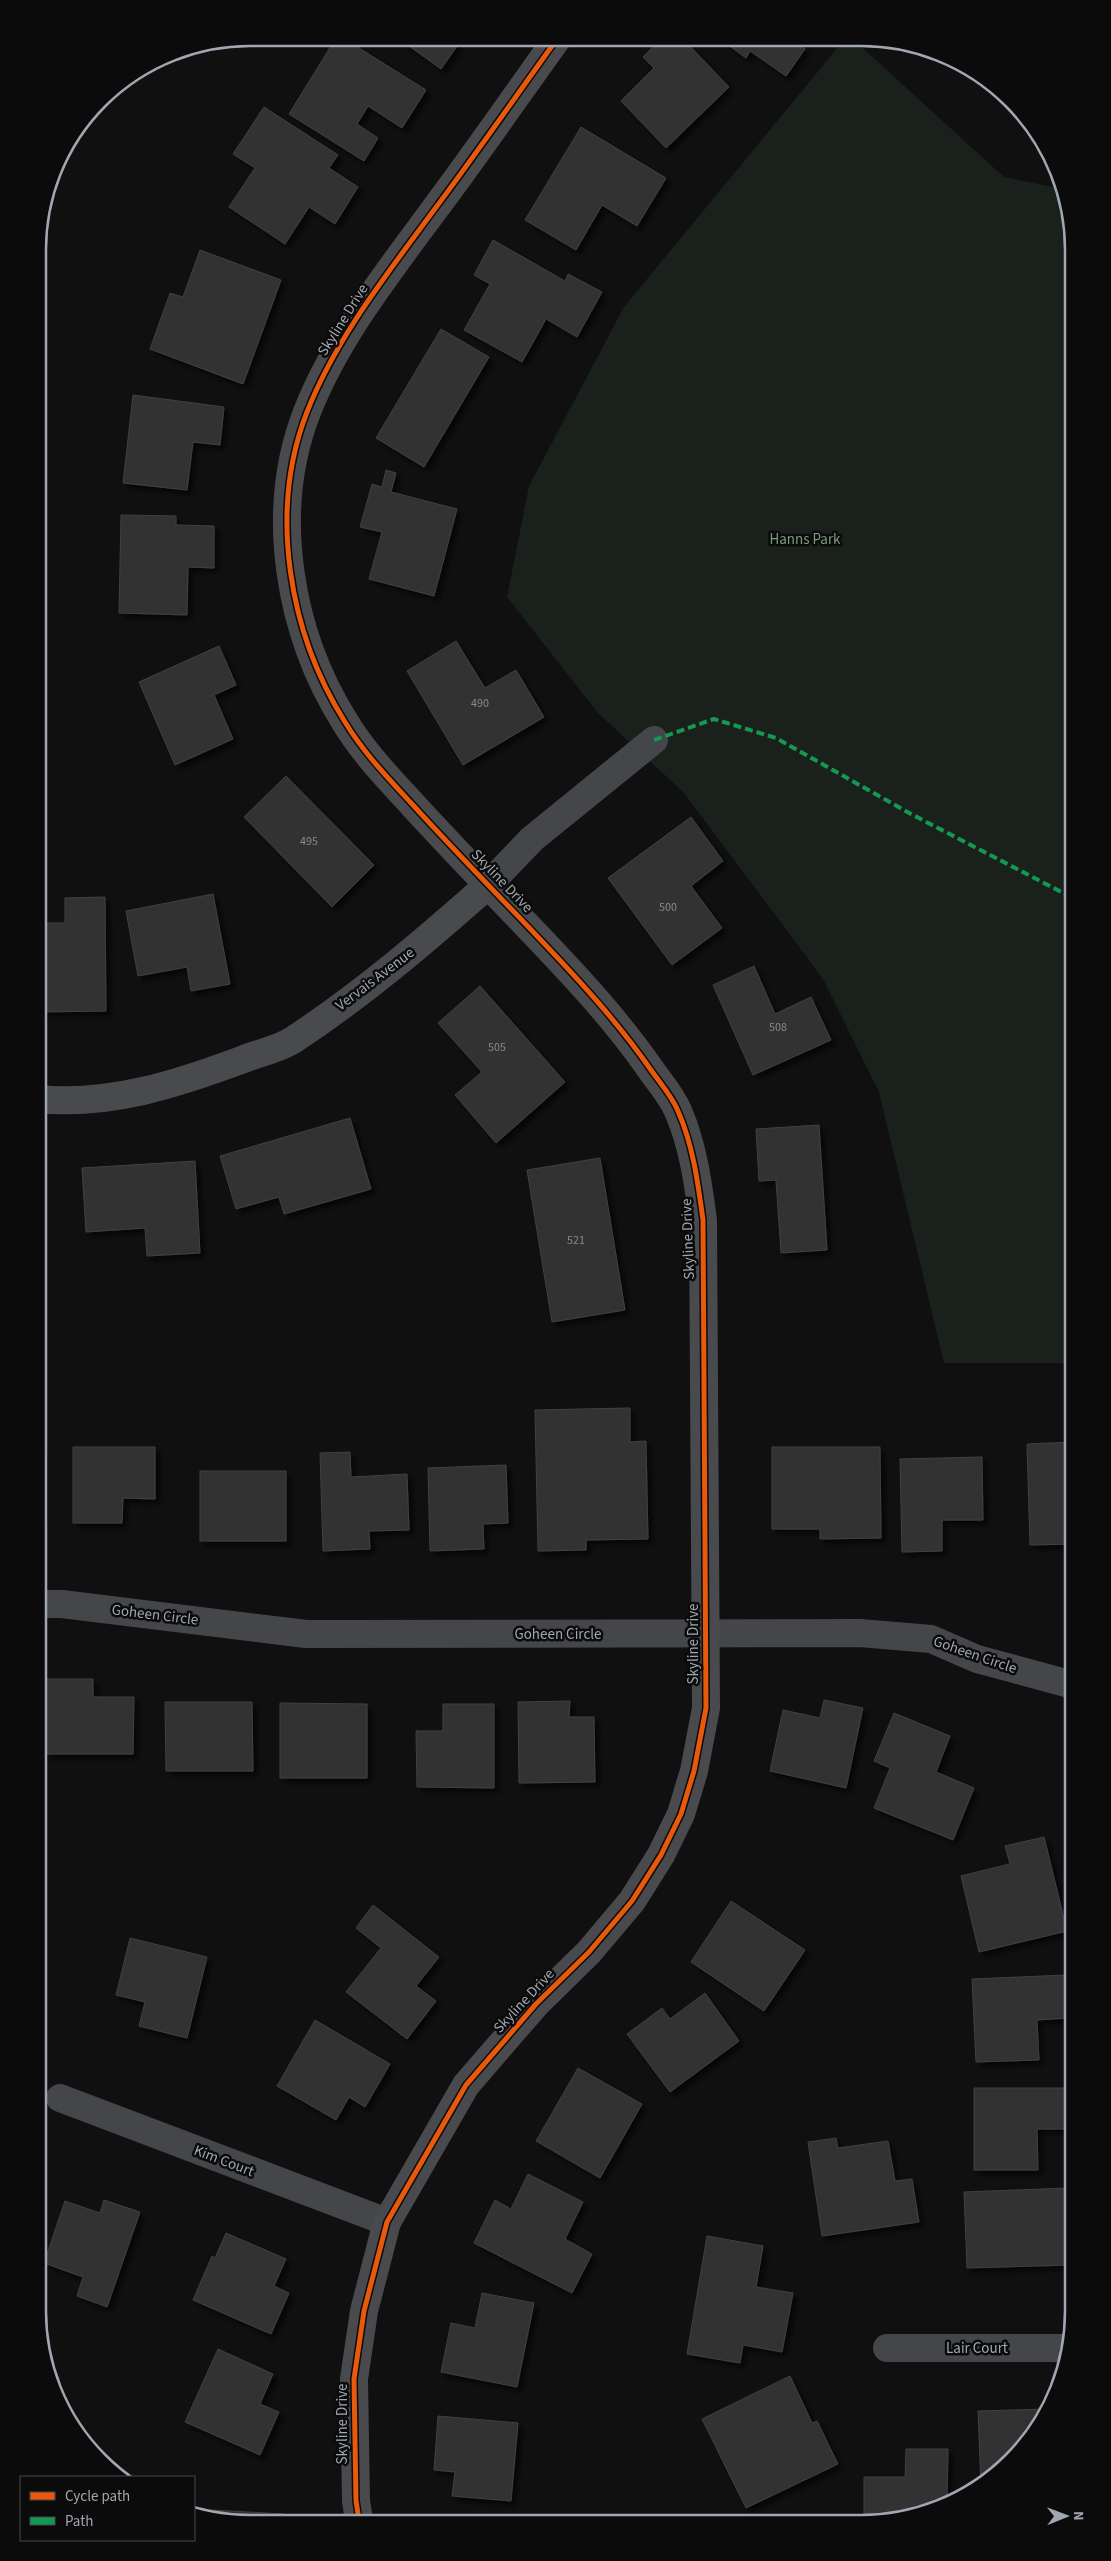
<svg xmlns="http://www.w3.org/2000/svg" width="1111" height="2561" viewBox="0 0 1111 2561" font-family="'Source Sans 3',sans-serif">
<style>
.green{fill:#1a201b}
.building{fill:#313133;stroke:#404144;filter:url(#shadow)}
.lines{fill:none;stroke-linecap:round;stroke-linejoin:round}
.street{stroke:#454649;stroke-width:28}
.secondary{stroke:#494a4d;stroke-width:28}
.quiet{stroke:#139951;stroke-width:4;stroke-dasharray:8 4;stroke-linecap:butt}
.cycleway-casing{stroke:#0b0b0c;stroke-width:8}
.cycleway{stroke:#e8590c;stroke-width:5}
.labels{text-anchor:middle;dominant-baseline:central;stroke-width:5;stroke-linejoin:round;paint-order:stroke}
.number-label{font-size:12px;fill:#858a92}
.street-label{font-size:15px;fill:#a1a7b1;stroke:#0b0b0c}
.park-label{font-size:15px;fill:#799c7a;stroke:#0b0b0c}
.rim{fill:none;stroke:#a1a7b1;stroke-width:2.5}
</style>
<defs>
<filter id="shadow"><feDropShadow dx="4.5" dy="4.5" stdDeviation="2.5" flood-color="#0009"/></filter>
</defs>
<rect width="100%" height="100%" fill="#101011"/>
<polygon class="green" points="843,41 855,41 1004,177 1064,189 1066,195 1073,250 1073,1363 944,1363 879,1092 823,979 684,793 598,713 507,597 529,486 624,307"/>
<g class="building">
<polygon points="336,38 343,38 426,90 402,128 368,106 357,124 378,138 364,161 289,114"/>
<polygon points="398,38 462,39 441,69"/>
<polygon points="660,40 684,40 729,87 666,148 621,101 654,68 643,57"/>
<polygon points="722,40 794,41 805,49 786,76 750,51 746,58"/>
<polygon points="264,107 338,155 329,168 358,187 335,224 309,207 285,244 229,207 255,168 233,154"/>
<polygon points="581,127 666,178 637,226 602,205 576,250 525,220"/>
<polygon points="493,240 565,281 568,274 602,292 577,337 546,319 522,362 464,330 490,284 474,275"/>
<polygon points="200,250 281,280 243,384 150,349 170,293 183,297"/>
<polygon points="441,329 489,357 424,467 376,438"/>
<polygon points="133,395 224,407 220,445 193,442 187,490 123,483"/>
<polygon points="386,470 396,473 391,492 457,509 434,596 369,579 382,532 360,527 372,484 382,487"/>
<polygon points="121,515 176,516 176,525 214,526 214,568 188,567 187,615 119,613"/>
<polygon points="456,641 485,688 516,670 544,717 463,765 407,671"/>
<polygon points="219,646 236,685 214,695 233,739 175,765 139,682"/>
<polygon points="286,776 374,865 332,907 244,817"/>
<polygon points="691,817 723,861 691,886 722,928 672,965 608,878"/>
<polygon points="213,894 230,984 191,991 187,967 138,976 126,911"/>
<polygon points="105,897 106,1011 38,1012 38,923 65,923 65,898"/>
<polygon points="754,966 775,1014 811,997 831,1040 753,1075 713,985"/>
<polygon points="480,986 565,1082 496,1143 455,1095 482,1072 438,1023"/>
<polygon points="350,1118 371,1189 284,1214 279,1197 236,1209 220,1156"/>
<polygon points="819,1125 827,1250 781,1253 776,1180 759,1181 756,1129"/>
<polygon points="600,1158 625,1310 552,1322 527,1170"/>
<polygon points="195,1161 200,1253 147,1256 145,1228 86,1232 82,1168"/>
<polygon points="630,1408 630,1442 646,1441 648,1539 586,1540 586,1550 538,1551 535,1410"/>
<polygon points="1073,1442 1073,1544 1030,1545 1027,1444"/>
<polygon points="73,1447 155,1447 155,1499 123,1498 122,1523 73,1523"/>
<polygon points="772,1447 880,1447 881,1538 820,1539 820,1529 772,1529"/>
<rect x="38" y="1450" width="3" height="68"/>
<polygon points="350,1452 351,1477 407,1474 409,1530 369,1531 370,1549 323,1551 320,1453"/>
<polygon points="982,1457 983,1520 942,1520 942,1551 902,1552 900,1459"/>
<polygon points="506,1465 508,1523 483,1524 484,1549 430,1551 428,1468"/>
<rect x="200" y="1471" width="86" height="70"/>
<polygon points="46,1679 93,1679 93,1697 134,1697 133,1754 45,1754"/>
<polygon points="824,1700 863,1708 846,1788 770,1771 783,1710 820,1718"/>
<polygon points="570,1701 569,1717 594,1717 595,1782 519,1783 518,1702"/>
<polygon points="165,1702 252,1702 253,1771 166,1771"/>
<polygon points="280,1703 367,1704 367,1778 280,1778"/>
<polygon points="443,1704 494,1704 494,1788 417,1787 416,1731 443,1731"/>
<polygon points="894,1713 950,1736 936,1772 974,1788 953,1840 874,1808 890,1768 874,1761"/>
<polygon points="1044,1837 1067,1931 979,1952 961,1876 1010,1864 1005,1846"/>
<polygon points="731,1901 805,1950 764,2011 691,1962"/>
<polygon points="373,1905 439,1957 416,1986 436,2001 407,2039 346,1992 381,1948 356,1928"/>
<polygon points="130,1938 207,1957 187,2038 139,2026 145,2002 116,1995"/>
<polygon points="1067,1975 1069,2018 1037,2020 1039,2060 976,2062 972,1979"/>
<polygon points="705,1993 739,2041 670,2092 627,2034 662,2008 670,2019"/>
<polygon points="315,2020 390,2064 365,2107 349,2097 336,2120 277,2086"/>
<polygon points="578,2068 642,2104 600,2178 536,2141"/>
<polygon points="974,2088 1067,2088 1067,2129 1037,2129 1038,2170 974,2170"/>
<polygon points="836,2138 838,2148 888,2141 895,2181 912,2179 919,2222 822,2236 808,2142"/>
<polygon points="528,2174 583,2202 565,2239 592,2254 572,2293 474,2243 495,2200 511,2209"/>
<polygon points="1068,2188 1071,2265 967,2268 964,2192"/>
<polygon points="104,2200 140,2212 107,2307 77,2296 83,2277 44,2263 65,2201 100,2213"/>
<polygon points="226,2233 286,2259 274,2286 289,2293 271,2334 193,2300 212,2256 215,2258"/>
<polygon points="707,2236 763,2246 756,2287 793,2293 782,2352 743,2345 740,2363 687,2354"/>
<polygon points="482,2293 534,2303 517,2387 441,2372 451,2323 475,2328"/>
<polygon points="218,2349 273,2374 260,2404 279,2412 260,2455 185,2422"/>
<polygon points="790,2376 812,2423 817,2421 838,2464 746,2508 702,2419"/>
<polygon points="1048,2409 1029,2441 981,2486 978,2411"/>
<polygon points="438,2416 518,2423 511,2501 452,2496 455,2472 434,2470"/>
<polygon points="906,2449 948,2449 947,2502 916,2516 864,2523 864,2477 905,2477"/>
<polygon points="194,2509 284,2514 283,2520 209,2519 194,2514"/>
</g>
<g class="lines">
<g class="street">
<polyline points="488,885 532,839 654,740"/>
<polyline points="38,1604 62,1604 306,1634 860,1633 931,1639 977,1659 1073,1685"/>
<polyline points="60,2098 387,2222"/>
<polyline points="887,2348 1068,2348"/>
</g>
<g class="secondary">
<path d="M38,1099C110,1106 177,1084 244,1059C259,1053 279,1049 293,1040C363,994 426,940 488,885"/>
<path d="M359,2520L356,2501L354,2379L364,2311L387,2222L466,2085L536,2004L589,1952L632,1901L661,1855L681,1814L694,1771L706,1708L703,1220C698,1183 693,1145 678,1111C672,1096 660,1083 651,1070C617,1021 578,979 537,936C495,892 453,849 412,804C388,778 363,752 345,722C289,633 268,512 307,412C336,338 387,274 434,210C476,154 516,96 557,39"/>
</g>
<polyline class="quiet" points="654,740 714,719 776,738 911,814 1073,898"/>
<g class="cycleway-casing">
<path id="cycleway" d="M359,2520L356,2501L354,2379L364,2311L387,2222L466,2085L536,2004L589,1952L632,1901L661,1855L681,1814L694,1771L706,1708L703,1220C698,1183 693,1145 678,1111C672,1096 660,1083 651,1070C617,1021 578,979 537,936C495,892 453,849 412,804C388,778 363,752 345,722C289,633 268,512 307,412C336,338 387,274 434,210C476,154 516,96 557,39"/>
</g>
<use href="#cycleway" class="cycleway"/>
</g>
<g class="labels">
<g class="number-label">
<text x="480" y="703">490</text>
<text x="309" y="841">495</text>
<text x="668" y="907">500</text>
<text x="778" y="1027">508</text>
<text x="497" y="1047">505</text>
<text x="576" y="1240">521</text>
</g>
<g class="street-label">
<text transform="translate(343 320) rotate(-58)">Skyline Drive</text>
<text transform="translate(502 881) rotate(46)">Skyline Drive</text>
<text transform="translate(375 979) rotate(-37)">Vervais Avenue</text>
<text transform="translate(688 1239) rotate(-92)">Skyline Drive</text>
<text transform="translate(155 1615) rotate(7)">Goheen Circle</text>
<text x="558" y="1634">Goheen Circle</text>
<text transform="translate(693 1644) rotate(-90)">Skyline Drive</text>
<text transform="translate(975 1655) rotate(19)">Goheen Circle</text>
<text transform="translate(524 2001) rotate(-47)">Skyline Drive</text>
<text transform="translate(224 2161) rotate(21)">Kim Court</text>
<text x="977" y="2348">Lair Court</text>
<text transform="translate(342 2424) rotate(-90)">Skyline Drive</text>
</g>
<g class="park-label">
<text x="805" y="539">Hanns Park</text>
</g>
</g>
<path d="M0 0H1111V2561H0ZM250 46H861A204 204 0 0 1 1065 250V2311A204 204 0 0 1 861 2515H250A204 204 0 0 1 46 2311V250A204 204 0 0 1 250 46Z" fill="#0b0b0c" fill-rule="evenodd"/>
<path class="rim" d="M250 46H861A204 204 0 0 1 1065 250V2311A204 204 0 0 1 861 2515H250A204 204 0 0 1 46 2311V250A204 204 0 0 1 250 46Z"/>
<rect x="20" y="2476" width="175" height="65" fill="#0b0b0c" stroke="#47494e"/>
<rect x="30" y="2492" width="25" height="8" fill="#e8590c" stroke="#47494e"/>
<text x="65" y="2501" font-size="15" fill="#a1a7b1">Cycle path</text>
<rect x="30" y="2517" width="25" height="8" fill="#139951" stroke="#47494e"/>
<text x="65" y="2526" font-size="15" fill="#a1a7b1">Path</text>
<g transform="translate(1066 2516) rotate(89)" stroke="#0b0b0c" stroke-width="4" paint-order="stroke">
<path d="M0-4L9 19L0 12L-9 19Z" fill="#a1a7b1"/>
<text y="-8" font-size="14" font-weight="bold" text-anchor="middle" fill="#a1a7b1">N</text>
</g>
</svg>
